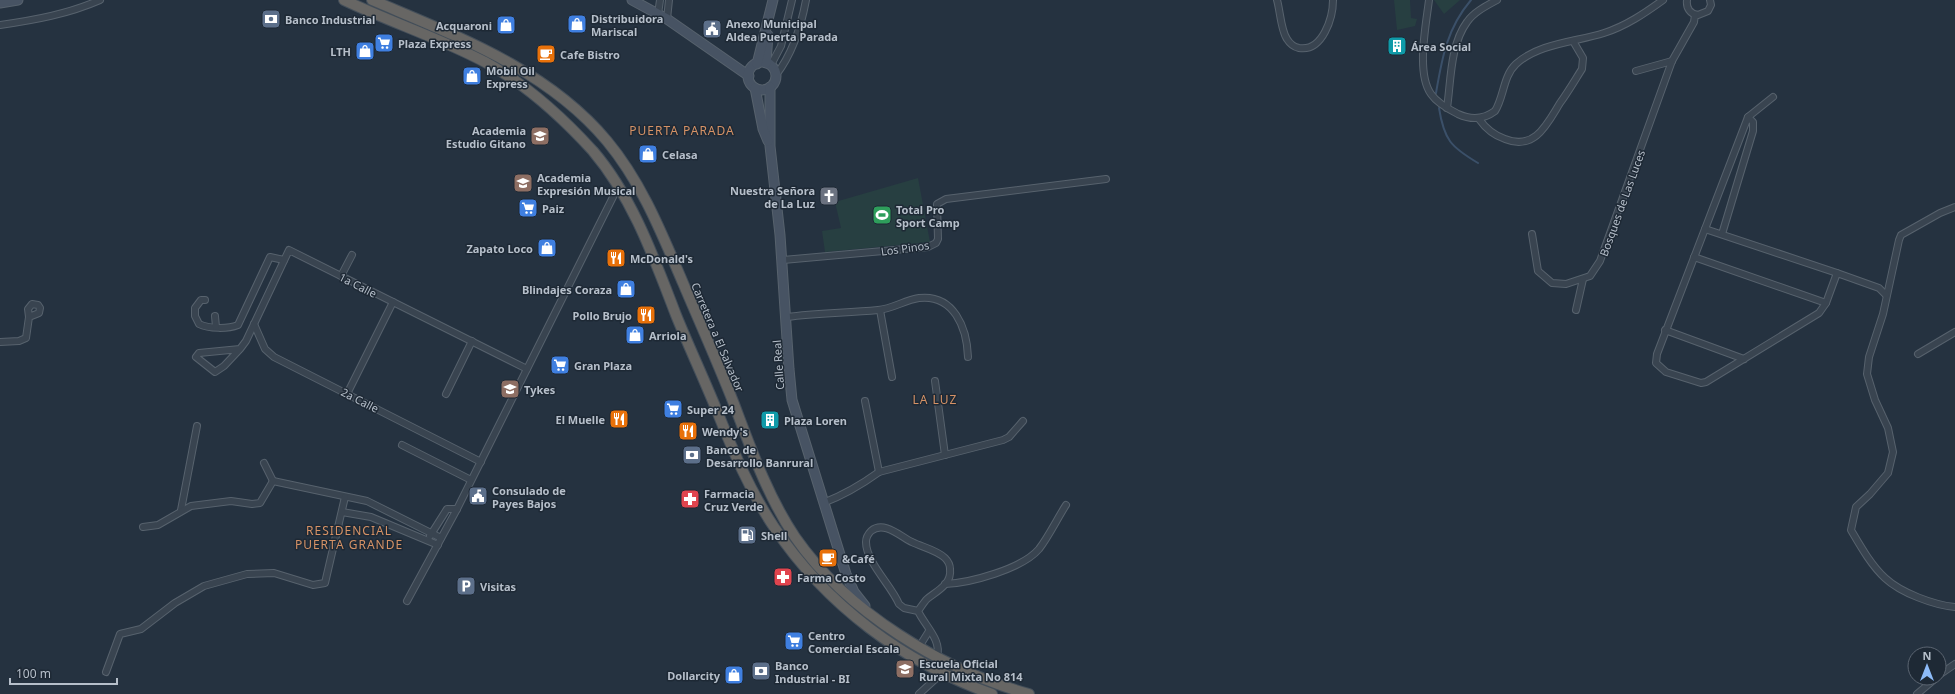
<svg xmlns="http://www.w3.org/2000/svg" width="1955" height="694" viewBox="0 0 1955 694" font-family="'Noto Sans',sans-serif">
<style>
.green{fill:#273f41}
.lines{fill:none;stroke-linecap:round;stroke-linejoin:round}
.stream{stroke:#3b5069;stroke-width:2}
.minor-casing{stroke:#57626d;stroke-width:8}
.secondary-casing{stroke:#57626d;stroke-width:11}
.trunk-casing{stroke:#444f5a;stroke-width:12}
.minor{stroke:#394450;stroke-width:6}
.secondary{stroke:#475363;stroke-width:9}
.trunk{stroke:#676664;stroke-width:10}
.labels{text-anchor:middle;dominant-baseline:central;stroke-width:3;stroke-linejoin:round;paint-order:stroke}
.poi-label{font-size:11px;font-weight:bold;fill:#b6bfca;stroke:#1e2935;text-anchor:start}
.street-label{font-size:11px;fill:#b6bfca;stroke:#1e2935}
.neighbourhood-label{font-size:12px;letter-spacing:1px;fill:#d59266;stroke:#1e2935}
</style>
<rect width="100%" height="100%" fill="#253240"/>
<g class="green">
<polygon points="1394,0 1410,0 1411,18 1417,19 1415,26 1397,30"/>
<polygon points="1434,0 1460,0 1444,14"/>
<polygon points="918,178 930,242 825,252 822,231 841,228 835,202"/>
</g>
<g class="lines">
<g class="stream">
<path d="M1436,93C1442,58 1447,28 1471,0"/>
<path d="M1439,108C1444,140 1451,147 1478,163"/>
</g>
<g class="minor-casing">
<g id="minor">
<path d="M1277,0C1280,10 1281,31 1287,39C1290,44 1294,47 1299,48C1323,52 1333,17 1333,0"/>
<path d="M1429,0C1426,25 1416,73 1431,94C1437,103 1448,109 1458,114C1471,120 1483,120 1495,111C1504,97 1503,76 1516,64C1539,43 1576,42 1604,33C1626,26 1645,13 1663,0"/>
<path d="M1687,0C1686,8 1690,14 1698,15L1708,11L1711,5L1710,0"/>
<polyline points="658,14 660,0"/>
<polyline points="667,19 669,0"/>
<path d="M0,25C35,20 68,14 100,0"/>
<polyline points="771,65 781,46 792,0"/>
<polyline points="1636,71 1672,61"/>
<path d="M776,75C793,53 801,27 806,0"/>
<path d="M1447,108C1451,81 1450,45 1467,22C1474,12 1486,6 1497,0"/>
<polyline points="1748,117 1773,97"/>
<path d="M1479,119C1486,129 1493,135 1505,139C1535,151 1547,124 1560,103C1568,92 1575,80 1582,69L1583,58L1573,41"/>
<path d="M1955,207L1940,213L1901,235L1899,240L1883,314L1869,357L1867,374L1875,400L1888,428L1893,452L1888,473L1870,494L1856,507L1851,530C1861,547 1871,565 1885,578C1901,593 1934,605 1955,607"/>
<polyline points="1705,229 1837,273"/>
<polyline points="1532,234 1538,271 1552,283 1566,284 1590,276 1600,261 1672,61 1694,22 1695,15"/>
<polyline points="1722,234 1753,131 1753,122 1748,117 1657,354 1656,363 1666,372 1701,383 1706,382 1819,313 1826,303 1837,273 1879,288 1886,295"/>
<polyline points="1694,257 1826,303"/>
<polyline points="783,260 928,247 936,243 938,239 937,204 946,199 1106,179"/>
<polyline points="341,276 352,255"/>
<path d="M205,300H201L195,308V316L199,324C209,329 228,329 238,325L270,257L284,260"/>
<polyline points="880,310 892,377"/>
<polyline points="1576,310 1583,279"/>
<polyline points="215,316 216,327"/>
<path d="M787,317C817,313 848,313 878,310C892,309 905,300 919,298C954,294 967,328 968,357"/>
<polyline points="254,324 265,349 274,357 481,462"/>
<polyline points="1665,330 1744,359"/>
<polyline points="0,342 19,341 26,338 29,317 28,309 32,304 38,305 40,308 39,313 29,317"/>
<polyline points="240,349 224,366 215,372 196,357 199,353 240,349 246,341 289,250 527,369"/>
<polyline points="1918,354 1955,332"/>
<polyline points="935,381 945,455"/>
<polyline points="347,394 393,302"/>
<polyline points="446,394 472,341"/>
<polyline points="865,401 879,472"/>
<polyline points="402,445 471,480"/>
<polyline points="264,463 273,481"/>
<polyline points="273,481 367,501 441,538"/>
<path d="M823,503C844,495 861,485 879,472L1003,440L1009,437L1023,421"/>
<polyline points="181,510 197,426"/>
<polyline points="342,512 371,517 438,545"/>
<polyline points="143,527 158,525 191,506 231,501 252,504 260,503 273,481"/>
<polyline points="430,536 447,509 457,509"/>
<path d="M945,584C970,583 1022,569 1039,549C1049,536 1057,519 1066,505"/>
<polyline points="407,601 457,509 618,187"/>
<path d="M918,611L904,608L899,604C891,585 866,562 866,542C866,538 868,534 871,531C884,520 901,537 912,542C922,547 937,550 945,558C948,561 950,565 950,569C952,584 937,591 927,599C924,602 921,607 918,611C925,626 942,640 937,657"/>
<polyline points="919,647 929,631"/>
<polyline points="106,672 120,634 141,629 175,603 204,586 247,574 274,573 313,585 325,583 345,497"/>
<polyline points="1939,675 1955,664"/>
<polyline points="919,694 942,673"/>
<polyline points="1917,694 1936,678"/>
</g>
</g>
<g class="secondary-casing">
<g id="secondary">
<polyline points="632,0 667,19 749,76"/>
<polyline points="0,3 18,0"/>
<circle cx="762" cy="76" r="14"/>
<polyline points="766,63 768,35"/>
<polyline points="757,64 773,0"/>
<polyline points="770,87 770,146 780,235 789,369 792,400 846,574 854,592 865,606"/>
<polyline points="755,88 763,129 768,141"/>
</g>
</g>
<g class="trunk-casing">
<g id="trunk">
<path d="M344,0C390,22 440,38 485,62C526,84 562,117 593,151C633,198 654,258 676,315C689,347 704,379 717,411C733,451 750,491 774,527C827,606 903,662 992,694"/>
<path d="M372,0C456,36 547,69 607,141C642,183 662,234 683,283C700,323 718,363 734,404C751,449 768,497 795,537C847,612 942,670 1029,694"/>
</g>
</g>
<use href="#minor" class="minor"/>
<use href="#secondary" class="secondary"/>
<use href="#trunk" class="trunk"/>
</g>
<defs>
<g id="bank-square" transform="scale(1)"><rect x="-9" y="-9" width="18" height="18" rx="4" fill="#5c6f8a" stroke="#1e2935"/><path d="M-6-4H6V4H-6ZM0-2.3a2.3 2.3 0 1 0 0 4.6a2.3 2.3 0 1 0 0-4.6Z" fill="#fff"/></g>
<g id="shop-square" transform="scale(1)"><rect x="-9" y="-9" width="18" height="18" rx="4" fill="#3f7fe0" stroke="#1e2935"/><path d="M-5-2.5h2.3a2.7 3.5 0 0 1 5.4 0H5L5.5 6h-11ZM-1.5-2.5h3a1.5 2.3 0 0 0-3 0Z" fill="#fff"/></g>
<g id="civic-square" transform="scale(1)"><rect x="-9" y="-9" width="18" height="18" rx="4" fill="#5c6f8a" stroke="#1e2935"/><path d="M-.6-6.5H3V-4.5H.6V-3L4-1V1h2V6H-6V1h2V-1L-.6-3ZM-1.2 2.5V6h2.4V2.5Z" fill="#fff"/></g>
<g id="supermarket-square" transform="scale(1)"><rect x="-9" y="-9" width="18" height="18" rx="4" fill="#3f7fe0" stroke="#1e2935"/><path d="M-6-5.5h2.5l.6 2H6L4.5 2H-2.5L-4.4-4H-6ZM-1.5 3.2a1.3 1.3 0 1 0 .1 0ZM3 3.2a1.3 1.3 0 1 0 .1 0Z" fill="#fff"/></g>
<g id="building-square" transform="scale(1)"><rect x="-9" y="-9" width="18" height="18" rx="4" fill="#0f9aa8" stroke="#1e2935"/><path d="M-4-6H4V6H1V3H-1V6H-4ZM-2.5-4.3h1.7v1.8h-1.7ZM.8-4.3h1.7v1.8H.8ZM-2.5-1h1.7V.8h-1.7ZM.8-1h1.7V.8H.8Z" fill="#fff"/></g>
<g id="cafe-square" transform="scale(1)"><rect x="-9" y="-9" width="18" height="18" rx="4" fill="#e8710a" stroke="#1e2935"/><path d="M-5.5-4.5H6V0H3Q3 3.5 0 3.5H-2.5Q-5.5 3.5-5.5 0ZM3-3.2v2h1.7v-2ZM-6 4.5H4V6H-6Z" fill="#fff"/></g>
<g id="school-square" transform="scale(1)"><rect x="-9" y="-9" width="18" height="18" rx="4" fill="#8d6e63" stroke="#1e2935"/><path d="M0-5L7-2L0 1L-7-2ZM-4 1L0 2.5L4 1V4Q0 6-4 4Z" fill="#fff"/></g>
<g id="church-square" transform="scale(1)"><rect x="-9" y="-9" width="18" height="18" rx="4" fill="#6b7280" stroke="#1e2935"/><path d="M-1.2-6h2.4v3.5h3.3v2.4h-3.3V6h-2.4V-.1h-3.3v-2.4h3.3Z" fill="#fff"/></g>
<g id="stadium-square" transform="scale(1)"><rect x="-9" y="-9" width="18" height="18" rx="4" fill="#2e9e5b" stroke="#1e2935"/><path d="M0-5a6.5 5 0 1 0 0 10a6.5 5 0 1 0 0-10ZM-3.5-1.8h7v3.6h-7Z" fill="#fff"/></g>
<g id="restaurant-square" transform="scale(1)"><rect x="-9" y="-9" width="18" height="18" rx="4" fill="#e8710a" stroke="#1e2935"/><path d="M-5-6h1v4h1v-4h1v4h1v-4h1v5L-1.5 .5V6h-2V.5L-5-1ZM5-6V6H3V1.5H1.5Q1.5-4 5-6Z" fill="#fff"/></g>
<g id="pharmacy-square" transform="scale(1)"><rect x="-9" y="-9" width="18" height="18" rx="4" fill="#e0444e" stroke="#1e2935"/><path d="M-2-6h4v4h4v4h-4v4h-4v-4h-4v-4h4Z" fill="#fff"/></g>
<g id="fuel-square" transform="scale(1)"><rect x="-9" y="-9" width="18" height="18" rx="4" fill="#5c6f8a" stroke="#1e2935"/><path d="M-5.5-6h7V0h2V4h1.3V-2.5L3-4.5l.8-.8L6-3V5H2.5V1h-1V6h-7ZM-4.2-4.7v3.2H.2V-4.7Z" fill="#fff"/></g>
<g id="parking-square" transform="scale(1)"><rect x="-9" y="-9" width="18" height="18" rx="4" fill="#5c6f8a" stroke="#1e2935"/><path d="M-3.5-5.5H1a3.5 3.5 0 0 1 0 7H-1V5.5H-3.5ZM-1-3.4V-.6H.8a1.4 1.4 0 0 0 0-2.8Z" fill="#fff"/></g>
</defs>
<g fill-rule="evenodd">
<use href="#bank-square" x="271" y="19"/>
<use href="#shop-square" x="577" y="24"/>
<use href="#shop-square" x="506" y="25"/>
<use href="#civic-square" x="712" y="29"/>
<use href="#supermarket-square" x="384" y="43"/>
<use href="#building-square" x="1397" y="46"/>
<use href="#shop-square" x="365" y="51"/>
<use href="#cafe-square" x="546" y="54"/>
<use href="#shop-square" x="472" y="76"/>
<use href="#school-square" x="540" y="136"/>
<use href="#shop-square" x="648" y="154"/>
<use href="#school-square" x="523" y="183"/>
<use href="#church-square" x="829" y="196"/>
<use href="#supermarket-square" x="528" y="208"/>
<use href="#stadium-square" x="882" y="215"/>
<use href="#shop-square" x="547" y="248"/>
<use href="#restaurant-square" x="616" y="258"/>
<use href="#shop-square" x="626" y="289"/>
<use href="#restaurant-square" x="646" y="315"/>
<use href="#shop-square" x="635" y="335"/>
<use href="#supermarket-square" x="560" y="365"/>
<use href="#school-square" x="510" y="389"/>
<use href="#supermarket-square" x="673" y="409"/>
<use href="#restaurant-square" x="619" y="419"/>
<use href="#building-square" x="770" y="420"/>
<use href="#restaurant-square" x="688" y="431"/>
<use href="#bank-square" x="692" y="455"/>
<use href="#civic-square" x="478" y="496"/>
<use href="#pharmacy-square" x="690" y="499"/>
<use href="#fuel-square" x="747" y="535"/>
<use href="#cafe-square" x="828" y="558"/>
<use href="#pharmacy-square" x="783" y="577"/>
<use href="#parking-square" x="466" y="586"/>
<use href="#supermarket-square" x="794" y="641"/>
<use href="#school-square" x="905" y="669"/>
<use href="#bank-square" x="761" y="671"/>
<use href="#shop-square" x="734" y="675"/>
</g>
<g class="labels">
<g class="poi-label">
<text x="591" y="18">Distribuidora<tspan x="591" dy="13">Mariscal</tspan></text>
<text x="285" y="19">Banco Industrial</text>
<text x="726" y="23">Anexo Municipal<tspan x="726" dy="13">Aldea Puerta Parada</tspan></text>
<text x="492" y="25" text-anchor="end">Acquaroni</text>
<text x="398" y="43">Plaza Express</text>
<text x="1411" y="46">Área Social</text>
<text x="351" y="51" text-anchor="end">LTH</text>
<text x="560" y="54">Cafe Bistro</text>
<text x="486" y="70">Mobil Oil<tspan x="486" dy="13">Express</tspan></text>
<text x="526" y="130" text-anchor="end">Academia<tspan x="526" dy="13">Estudio Gitano</tspan></text>
<text x="662" y="154">Celasa</text>
<text x="537" y="177">Academia<tspan x="537" dy="13">Expresión Musical</tspan></text>
<text x="815" y="190" text-anchor="end">Nuestra Señora<tspan x="815" dy="13">de La Luz</tspan></text>
<text x="542" y="208">Paiz</text>
<text x="896" y="209">Total Pro<tspan x="896" dy="13">Sport Camp</tspan></text>
<text x="533" y="248" text-anchor="end">Zapato Loco</text>
<text x="630" y="258">McDonald's</text>
<text x="612" y="289" text-anchor="end">Blindajes Coraza</text>
<text x="632" y="315" text-anchor="end">Pollo Brujo</text>
<text x="649" y="335">Arriola</text>
<text x="574" y="365">Gran Plaza</text>
<text x="524" y="389">Tykes</text>
<text x="687" y="409">Super 24</text>
<text x="605" y="419" text-anchor="end">El Muelle</text>
<text x="784" y="420">Plaza Loren</text>
<text x="702" y="431">Wendy's</text>
<text x="706" y="449">Banco de<tspan x="706" dy="13">Desarrollo Banrural</tspan></text>
<text x="492" y="490">Consulado de<tspan x="492" dy="13">Payes Bajos</tspan></text>
<text x="704" y="493">Farmacia<tspan x="704" dy="13">Cruz Verde</tspan></text>
<text x="761" y="535">Shell</text>
<text x="842" y="558">&amp;Café</text>
<text x="797" y="577">Farma Costo</text>
<text x="480" y="586">Visitas</text>
<text x="808" y="635">Centro<tspan x="808" dy="13">Comercial Escala</tspan></text>
<text x="919" y="663">Escuela Oficial<tspan x="919" dy="13">Rural Mixta No 814</tspan></text>
<text x="775" y="665">Banco<tspan x="775" dy="13">Industrial - BI</tspan></text>
<text x="720" y="675" text-anchor="end">Dollarcity</text>
</g>
<g class="street-label">
<text transform="translate(1622 203) rotate(-70)">Bosques de Las Luces</text>
<text transform="translate(905 248) rotate(-8)">Los Pinos</text>
<text transform="translate(358 285) rotate(27)">1a Calle</text>
<text transform="translate(718 337) rotate(67)">Carretera a El Salvador</text>
<text transform="translate(778 365) rotate(-94)">Calle Real</text>
<text transform="translate(360 400) rotate(27)">2a Calle</text>
</g>
<g class="neighbourhood-label">
<text x="682" y="130">PUERTA PARADA</text>
<text x="935" y="399">LA LUZ</text>
<text x="349" y="530">RESIDENCIAL<tspan x="349" dy="14">PUERTA GRANDE</tspan></text>
</g>
</g>
<g transform="translate(1927 666)"><circle r="19" fill="#1e2935" stroke="#5b6571"/>
<path d="M0-3L7 15L0 10L-7 15Z" fill="#8dbbf8"/>
<text y="-6" font-size="11" font-weight="bold" text-anchor="middle" fill="#b6bfca">N</text>
</g>
<path d="M10 678v6h107v-6" fill="none" stroke="#b6bfca" stroke-width="2"/>
<text x="16" y="678" font-size="12" fill="#b6bfca" stroke="#1e2935" stroke-width="3" paint-order="stroke">100 m</text>
</svg>
